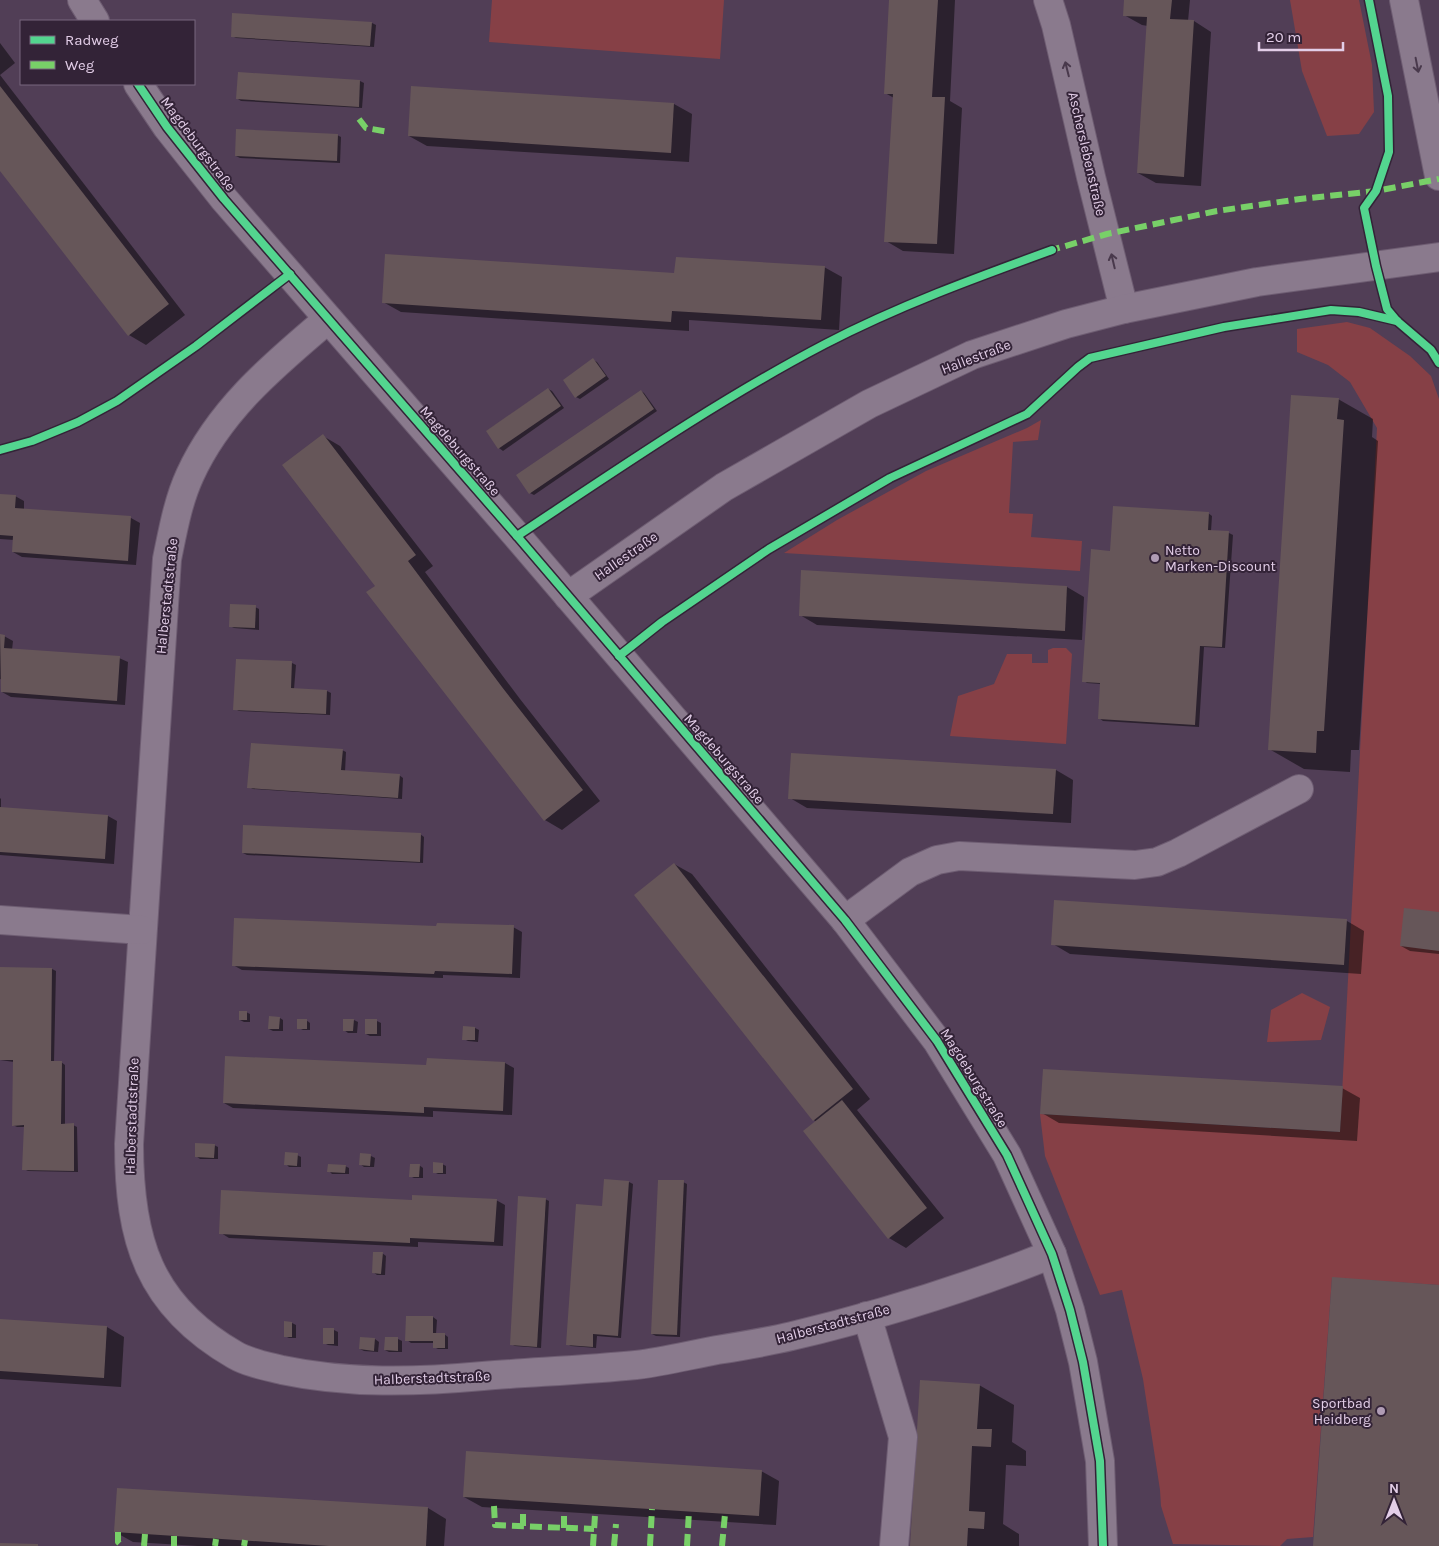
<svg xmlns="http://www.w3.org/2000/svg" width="1439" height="1546" viewBox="0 0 1439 1546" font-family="Karla,sans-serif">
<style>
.green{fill:#864046}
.shadow{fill:#0007}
.building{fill:#665659}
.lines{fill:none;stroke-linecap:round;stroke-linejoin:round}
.minor-casing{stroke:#6e5d72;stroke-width:30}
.minor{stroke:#8a7a8d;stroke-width:28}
.quiet{stroke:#78d068;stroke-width:6;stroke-dasharray:12 6;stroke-linecap:butt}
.cycleway-casing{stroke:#332337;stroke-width:11}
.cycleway{stroke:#53d58f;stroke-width:8}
.oneway{stroke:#49394c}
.poi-dot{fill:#b09cb5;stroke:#332337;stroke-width:2}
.labels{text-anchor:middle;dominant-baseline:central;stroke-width:4;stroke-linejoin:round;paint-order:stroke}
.street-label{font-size:14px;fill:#e3cee8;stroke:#332337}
.poi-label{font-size:14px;fill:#e3cee8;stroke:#332337;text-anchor:start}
</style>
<rect width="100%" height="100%" fill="#513e56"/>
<g class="green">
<polygon points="492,0 724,0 720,59 489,42"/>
<polygon points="1290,0 1359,0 1372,65 1374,112 1359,134 1327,136 1302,71"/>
<polygon points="1347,322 1370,328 1410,356 1431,376 1439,399 1439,1285 1332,1278 1313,1537 1287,1539 1280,1546 1173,1544 1161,1506 1160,1490 1143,1379 1122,1290 1100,1295 1045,1156 1040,1114 1340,1132 1377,428 1350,382 1328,365 1297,352 1297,329"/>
<polygon points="1041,420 1038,440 1013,442 1009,513 1033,514 1031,537 1082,541 1080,571 784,553 837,520 926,471 1027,428"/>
<polygon points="1053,648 1066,648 1072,654 1066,744 950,736 958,696 994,684 1007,654 1032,654 1032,663 1048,663 1048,650"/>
<polygon points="1302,993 1330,1007 1321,1040 1267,1042 1271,1010"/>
</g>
<g class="shadow">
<polygon points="890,0 955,0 950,101 962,108 954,254 903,251 886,241 894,98 885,93"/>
<polygon points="1125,0 1190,0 1188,21 1194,21 1211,32 1201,186 1156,183 1138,173 1148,26 1142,25 1124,15"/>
<polygon points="372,23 376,25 374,47 236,38 232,36"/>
<polygon points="0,43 15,63 0,75"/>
<polygon points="239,73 360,81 364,83 362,108 241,101 238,99"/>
<polygon points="0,75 185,315 146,345 129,335 0,169"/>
<polygon points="412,88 674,104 692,114 689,162 427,146 409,136"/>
<polygon points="337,135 341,137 340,163 240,158 236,156"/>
<polygon points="824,267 842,277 839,330 689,320 689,331 401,312 383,302 676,274"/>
<polygon points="593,360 597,362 609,379 580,399 576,397"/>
<polygon points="548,389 552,391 564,408 503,451 499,448 487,431"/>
<polygon points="641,391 644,393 657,411 534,495 530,493"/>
<polygon points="1338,399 1373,419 1372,437 1378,441 1359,750 1351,750 1350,772 1304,769 1269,749"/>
<polygon points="323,436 340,446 433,566 425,572 520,699 600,801 562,830 545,820 377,586"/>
<polygon points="0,495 15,496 24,501 24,510 131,518 140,523 136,565 22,557 13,552 14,540 0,539"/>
<polygon points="1208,513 1212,516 1211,531 1229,533 1233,535 1225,648 1204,647 1199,727 1103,721 1099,718 1101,684 1087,683 1084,681 1111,552"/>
<polygon points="1067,587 1084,597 1082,640 817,625 800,615"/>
<polygon points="255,607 259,609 259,630 234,628 230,626"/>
<polygon points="0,636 4,636 13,641 12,650 119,658 128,662 125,705 11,697 2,692 3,680 0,679"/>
<polygon points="292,663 296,665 294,689 327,691 331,693 330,715 239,711 235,709"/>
<polygon points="342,750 346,752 345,772 399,775 403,778 402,799 253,789 249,787"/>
<polygon points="1056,770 1073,780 1071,823 807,808 790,798"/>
<polygon points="0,798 1,799 1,808 108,816 117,821 114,864 0,855"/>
<polygon points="420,834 424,837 423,863 247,855 243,853"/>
<polygon points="674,864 692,874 870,1099 857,1110 944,1218 906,1248 889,1238 816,1122 814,1120"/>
<polygon points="1439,913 1439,954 1410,951 1401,946"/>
<polygon points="1347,921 1364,931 1361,974 1070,954 1053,944"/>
<polygon points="513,927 522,932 520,978 443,975 443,978 242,970 233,965 437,928"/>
<polygon points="0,968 52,969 56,971 54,1062 61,1062 65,1065 65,1125 73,1125 77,1127 78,1172 28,1171 24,1169 25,1127 17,1127 13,1125 14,1062 0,1060"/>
<polygon points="246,1012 250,1014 250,1022 244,1022 240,1020"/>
<polygon points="280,1018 283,1020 283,1031 273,1031 269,1029"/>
<polygon points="306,1020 310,1023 310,1030 303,1030 299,1028"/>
<polygon points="354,1020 358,1022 357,1033 348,1033 344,1030"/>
<polygon points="377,1021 381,1023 381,1036 370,1036 366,1034"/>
<polygon points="475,1028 479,1030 478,1042 468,1041 464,1039"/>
<polygon points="428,1059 505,1063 514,1068 512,1115 433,1111 433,1117 233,1108 224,1103 427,1067"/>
<polygon points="1342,1088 1360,1098 1357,1141 1059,1123 1042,1113"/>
<polygon points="214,1145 218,1147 218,1159 200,1159 196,1156"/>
<polygon points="297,1155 301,1157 301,1167 289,1167 286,1164"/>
<polygon points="371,1156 375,1158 374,1167 364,1167 360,1164"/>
<polygon points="442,1164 446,1166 446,1174 438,1174 434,1172"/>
<polygon points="419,1165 423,1168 423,1178 414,1178 410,1176"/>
<polygon points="345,1166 349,1168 349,1174 332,1174 329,1171"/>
<polygon points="629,1182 633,1184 621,1338 597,1336 596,1348 571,1346 567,1344 603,1208"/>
<polygon points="683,1182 687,1184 680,1337 656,1336 652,1334"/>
<polygon points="545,1199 549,1201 541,1348 515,1346 511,1344"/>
<polygon points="496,1200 505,1205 503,1246 418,1242 418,1247 229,1238 221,1233 413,1201"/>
<polygon points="382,1253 386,1256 385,1275 377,1275 373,1272"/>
<polygon points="433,1317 437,1320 436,1334 444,1334 448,1337 448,1349 438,1349 434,1347 434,1343 411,1343 407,1340"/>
<polygon points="0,1321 107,1327 124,1337 121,1387 0,1379"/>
<polygon points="292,1323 296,1325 296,1338 289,1338 285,1336"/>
<polygon points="334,1330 338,1332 338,1346 328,1345 324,1343"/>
<polygon points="361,1338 375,1339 379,1342 378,1352 364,1351 360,1349"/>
<polygon points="398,1339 402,1341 402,1352 389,1352 385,1350"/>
<polygon points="979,1385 1014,1405 1012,1442 1026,1451 1026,1466 1006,1465 1003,1524 1019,1534 1019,1546 912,1546"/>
<polygon points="761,1471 779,1481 776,1525 482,1507 464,1497"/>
<polygon points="118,1489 428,1508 446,1519 444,1546 198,1546 133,1542 115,1532"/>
</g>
<g class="building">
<polygon points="889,0 938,0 932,97 945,97 937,244 884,242 893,94 884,94"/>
<polygon points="1124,0 1172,0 1170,19 1194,20 1184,177 1137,173 1147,17 1123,16"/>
<polygon points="232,13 372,22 370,46 231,37"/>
<polygon points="238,72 360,80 359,107 236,99"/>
<polygon points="0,86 169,304 128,336 0,171"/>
<polygon points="411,86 674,103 671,153 408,136"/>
<polygon points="236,129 338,134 337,161 235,156"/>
<polygon points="385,254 674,273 676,257 825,266 821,320 672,311 671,322 382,303"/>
<polygon points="593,358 606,376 575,398 563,380"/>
<polygon points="548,388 561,406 498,449 486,431"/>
<polygon points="641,390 654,409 529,494 516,475"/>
<polygon points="1291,395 1339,398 1337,419 1344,420 1324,731 1317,731 1316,753 1268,750"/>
<polygon points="323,434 416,555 408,561 502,687 583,790 544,821 366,592 375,586 282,465"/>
<polygon points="0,494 16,495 15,508 131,516 128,561 12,552 13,536 0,535"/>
<polygon points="1113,506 1209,512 1208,530 1229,531 1222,647 1200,646 1195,725 1098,719 1100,683 1082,682 1091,549 1110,551"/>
<polygon points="801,570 1067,586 1065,631 799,616"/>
<polygon points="230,604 256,605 255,628 229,627"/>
<polygon points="0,634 5,635 4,648 120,656 117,701 1,692"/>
<polygon points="236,659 292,661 291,688 327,690 326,714 233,710"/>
<polygon points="251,743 343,749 341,770 400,774 398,798 247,788"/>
<polygon points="791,753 1056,769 1053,814 788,799"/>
<polygon points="0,807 108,815 105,859 0,852"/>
<polygon points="243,825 421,833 420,862 242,853"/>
<polygon points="674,863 853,1089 813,1121 634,895"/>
<polygon points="1054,900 1347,919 1344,965 1051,945"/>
<polygon points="1404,908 1439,912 1439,951 1400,946"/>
<polygon points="234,918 436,926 437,923 514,925 512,974 435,971 434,974 232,966"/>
<polygon points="0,967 52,968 51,1061 62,1061 61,1124 74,1123 74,1171 22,1170 24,1125 12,1126 13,1060 0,1060"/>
<rect x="239" y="1011" width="8" height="9"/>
<polygon points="269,1016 280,1017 279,1029 268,1029"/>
<rect x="297" y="1019" width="10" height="10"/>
<polygon points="343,1019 354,1019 353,1031 343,1031"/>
<rect x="365" y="1019" width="12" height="15"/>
<polygon points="463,1026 475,1027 475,1040 462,1040"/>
<polygon points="225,1056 426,1065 427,1058 505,1062 503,1111 424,1107 424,1113 223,1103"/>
<polygon points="1043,1069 1343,1086 1340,1132 1040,1114"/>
<polygon points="842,1100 927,1208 888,1239 803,1131"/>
<polygon points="195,1143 215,1144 214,1158 195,1157"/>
<polygon points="285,1152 298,1153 297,1166 284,1165"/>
<polygon points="360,1153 371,1154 370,1166 359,1165"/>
<polygon points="433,1162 443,1163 443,1173 433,1173"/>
<polygon points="328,1164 346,1165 345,1173 327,1172"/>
<polygon points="410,1164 420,1164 419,1177 409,1177"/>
<polygon points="604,1179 629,1181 618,1336 593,1334 593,1347 566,1345 576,1204 602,1206"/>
<polygon points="658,1180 684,1180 677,1335 651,1334"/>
<polygon points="221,1190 412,1200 412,1195 497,1199 494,1242 410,1238 410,1243 219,1234"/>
<polygon points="518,1196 546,1198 537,1347 510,1345"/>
<polygon points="373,1252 383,1252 381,1274 372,1273"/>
<polygon points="1332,1277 1439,1285 1439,1546 1313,1546"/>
<polygon points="406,1316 433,1316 433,1333 445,1333 445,1348 433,1348 433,1341 405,1341"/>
<polygon points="0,1319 107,1326 104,1378 0,1371"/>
<polygon points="284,1321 292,1322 292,1337 284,1337"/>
<rect x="323" y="1328" width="11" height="16"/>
<polygon points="360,1337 375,1338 374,1351 359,1349"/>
<polygon points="385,1337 398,1337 398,1351 384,1350"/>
<polygon points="920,1380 980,1384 977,1429 992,1429 991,1447 972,1446 969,1511 985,1512 984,1529 968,1528 967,1546 910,1546"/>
<polygon points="466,1451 762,1470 759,1516 463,1497"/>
<polygon points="117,1488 428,1507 426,1546 329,1546 114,1532"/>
<polygon points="0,1543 38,1544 38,1546 0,1546"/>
</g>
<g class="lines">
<g class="minor-casing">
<g id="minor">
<polyline points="82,0 95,21"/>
<polyline points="1048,0 1056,25 1091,177 1124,309"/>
<polyline points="1404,0 1439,176"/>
<polyline points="138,84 167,127 224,199 517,536 845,920 937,1041 1007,1155 1052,1254 1062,1285 1070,1310 1083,1362 1100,1461 1103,1546"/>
<path d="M328,319C275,364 220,409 190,475C178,501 173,530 167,559L129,1144C129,1239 148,1305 235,1355C249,1363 266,1366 282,1370C348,1384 416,1382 483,1376C534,1372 585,1370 636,1365C663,1362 690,1355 717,1350C742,1346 767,1342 792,1336C880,1315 967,1288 1052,1254"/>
<polyline points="568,596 724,487 869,404 972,355 1066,324 1124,309 1257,282 1439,257"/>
<polyline points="0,920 142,930"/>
<polyline points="845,920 910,872 937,860 959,856 1114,864 1135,865 1157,862 1178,853 1299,789"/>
<polyline points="867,1316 903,1437 894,1546"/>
</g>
</g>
<use href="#minor" class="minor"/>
<g class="quiet">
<polyline points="359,119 366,128 389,132"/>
<polyline points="1048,251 1107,234 1217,211 1300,199 1376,191 1439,179"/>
<polyline points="494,1506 495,1525 594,1529"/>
<polyline points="523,1526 523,1514"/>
<polyline points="564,1528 564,1512"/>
<polyline points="118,1532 118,1542 122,1546"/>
<polyline points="144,1546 145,1534"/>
<polyline points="174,1546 174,1536"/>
<polyline points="215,1546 216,1539"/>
<polyline points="244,1546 245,1540"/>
<polyline points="593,1546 595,1515"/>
<polyline points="614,1546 616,1524"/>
<polyline points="650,1546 652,1509"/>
<polyline points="687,1546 689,1511"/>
<polyline points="722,1546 725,1514"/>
</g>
<g class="cycleway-casing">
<g id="cycleway">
<polyline points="1369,0 1388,96 1389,152 1376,191 1364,208 1376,266 1387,309 1397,321 1431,350 1439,363"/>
<polyline points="138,84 167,127 224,199 517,536 845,920 937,1041 1007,1155 1052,1254 1062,1285 1070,1310 1083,1362 1100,1461 1103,1546"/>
<polyline points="0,450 32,441 78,422 117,401 196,346 290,274"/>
<path d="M517,536C618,469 718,400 825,344C898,306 975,278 1052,250"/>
<polyline points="619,656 662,622 769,549 890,478 1027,414 1078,367 1090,358 1224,327 1331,310 1359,312 1397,321"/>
</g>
</g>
<use href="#cycleway" class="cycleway"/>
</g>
<defs><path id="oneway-shaft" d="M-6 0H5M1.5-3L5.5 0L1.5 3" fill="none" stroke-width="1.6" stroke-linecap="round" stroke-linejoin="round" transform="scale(1.25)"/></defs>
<g class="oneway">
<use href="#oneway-shaft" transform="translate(1417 65) rotate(79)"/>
<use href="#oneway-shaft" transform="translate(1067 69) rotate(-104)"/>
<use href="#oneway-shaft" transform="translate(1113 261) rotate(-103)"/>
</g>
<g class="poi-dot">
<circle cx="1155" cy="558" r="5"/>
<circle cx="1381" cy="1411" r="5"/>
</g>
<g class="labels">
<g class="street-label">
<text transform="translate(198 144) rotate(53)">Magdeburgstraße</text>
<text transform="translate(1087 154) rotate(77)">Ascherslebenstraße</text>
<text transform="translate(976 357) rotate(-21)">Hallestraße</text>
<text transform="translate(460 451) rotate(49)">Magdeburgstraße</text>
<text transform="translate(626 556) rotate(-35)">Hallestraße</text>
<text transform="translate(167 596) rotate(-84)">Halberstadtstraße</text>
<text transform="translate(724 759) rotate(49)">Magdeburgstraße</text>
<text transform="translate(974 1078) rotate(58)">Magdeburgstraße</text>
<text transform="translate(132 1116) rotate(-88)">Halberstadtstraße</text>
<text transform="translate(833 1324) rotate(-15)">Halberstadtstraße</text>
<text transform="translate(432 1378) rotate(-2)">Halberstadtstraße</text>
</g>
<g class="poi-label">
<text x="1165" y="550">Netto<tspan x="1165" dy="16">Marken-Discount</tspan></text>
<text x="1371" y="1403" text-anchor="end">Sportbad<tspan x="1371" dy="16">Heidberg</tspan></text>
</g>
</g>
<rect x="20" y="20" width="175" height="65" fill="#332337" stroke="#79677e"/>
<rect x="30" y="36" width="25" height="8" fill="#53d58f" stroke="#79677e"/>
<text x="65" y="45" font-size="15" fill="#e3cee8">Radweg</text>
<rect x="30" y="61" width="25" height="8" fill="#78d068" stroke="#79677e"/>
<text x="65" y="70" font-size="15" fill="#e3cee8">Weg</text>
<g transform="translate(1394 1501)" stroke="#332337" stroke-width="4" paint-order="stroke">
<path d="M0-4L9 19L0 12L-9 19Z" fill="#e3cee8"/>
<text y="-8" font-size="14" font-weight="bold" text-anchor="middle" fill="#e3cee8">N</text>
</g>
<path d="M1259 42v8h84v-8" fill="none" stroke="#e3cee8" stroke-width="2.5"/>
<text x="1266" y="42" font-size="15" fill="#e3cee8" stroke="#332337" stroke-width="4" paint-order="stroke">20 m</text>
</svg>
